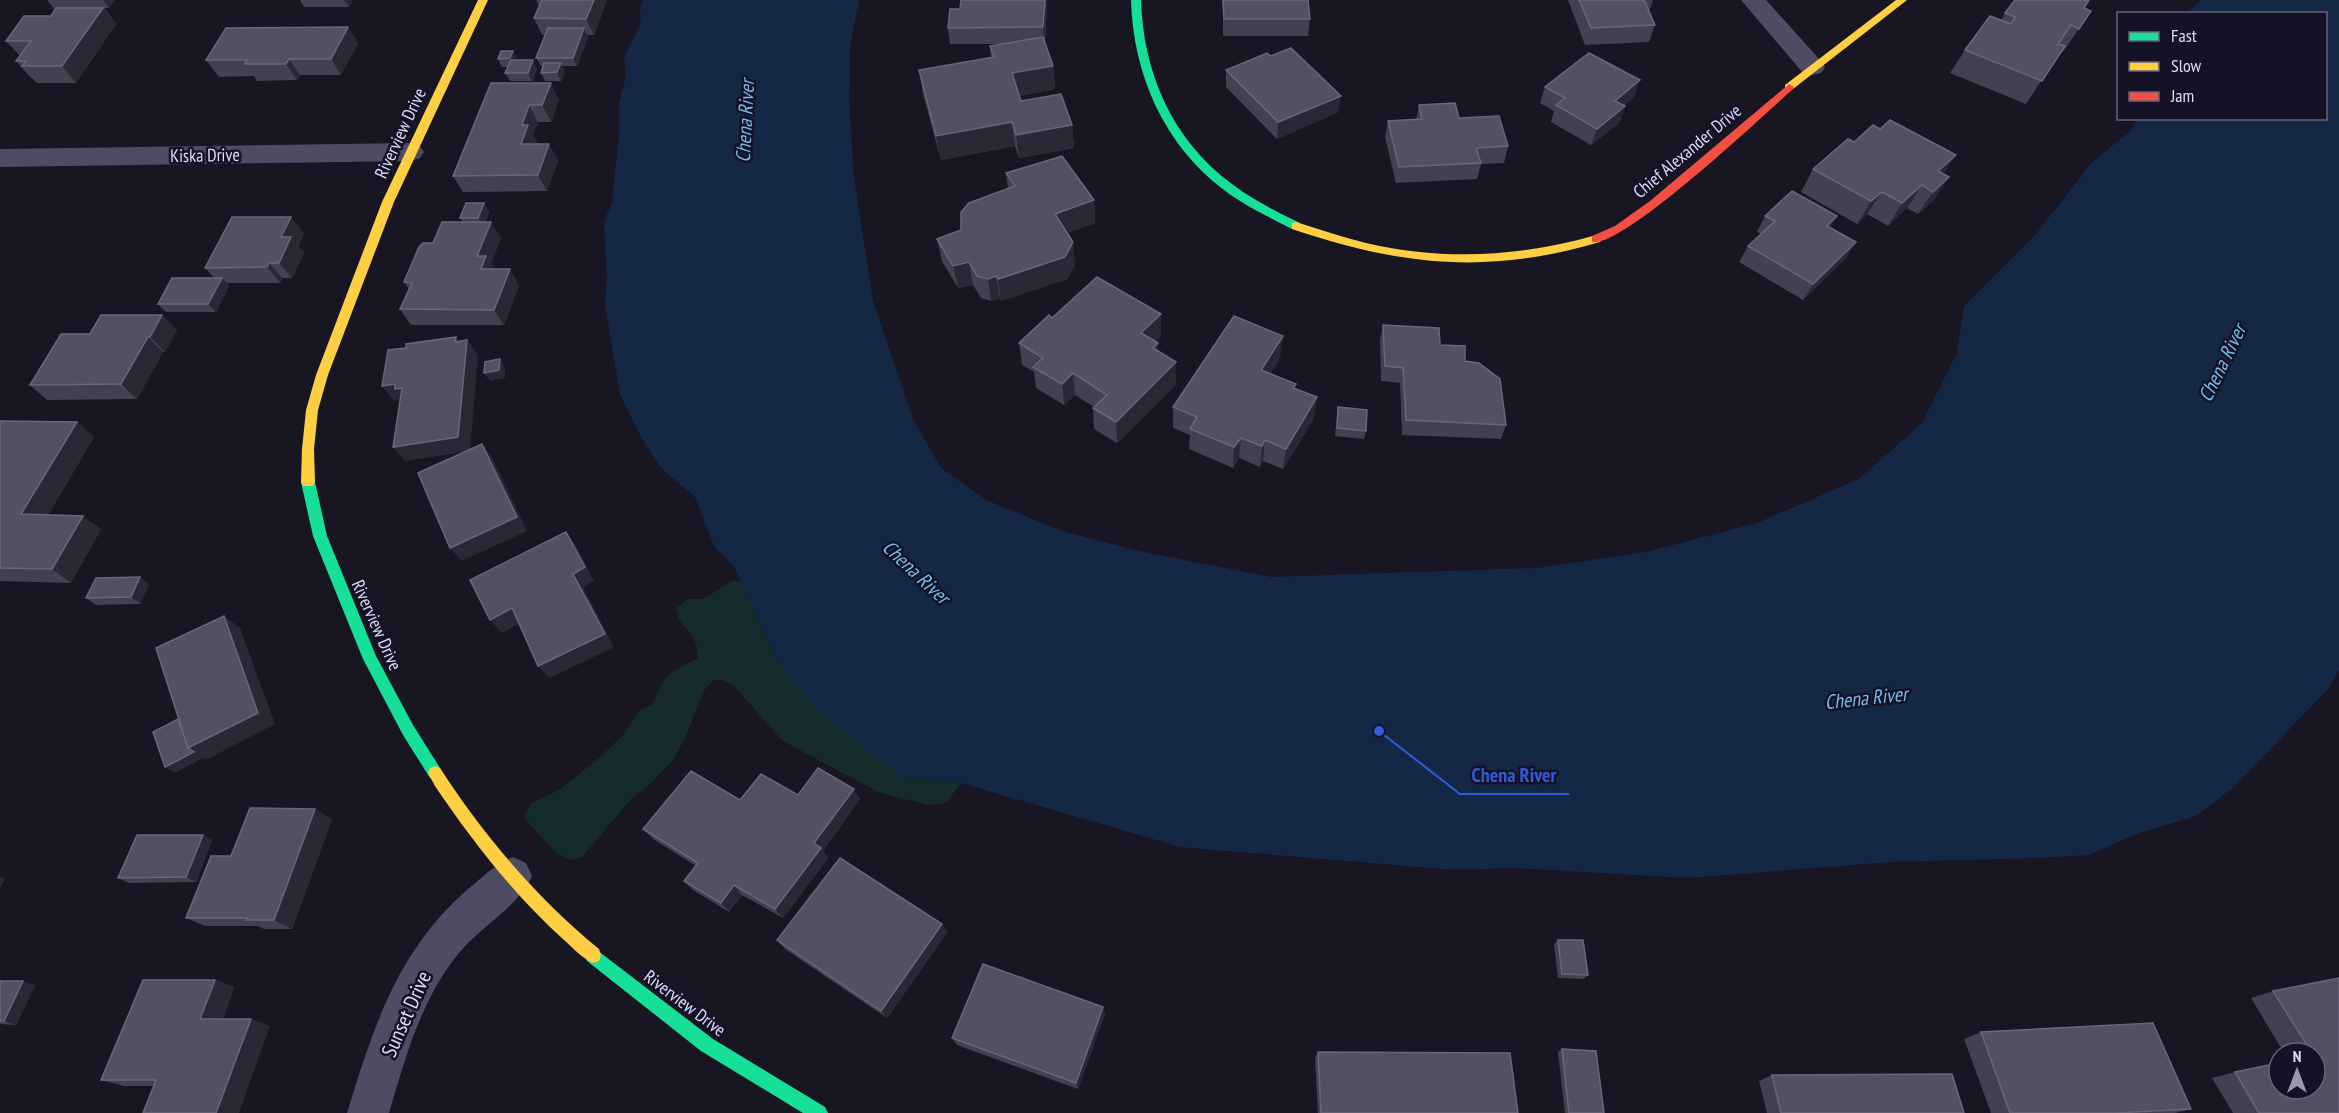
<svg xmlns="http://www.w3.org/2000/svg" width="2339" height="1113" viewBox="0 0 2339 1113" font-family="'PT Sans Narrow',sans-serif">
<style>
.green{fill:#162c2c}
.water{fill:#142845}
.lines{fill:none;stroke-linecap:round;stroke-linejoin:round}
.street{fill:#4d4c62;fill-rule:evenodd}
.fast{fill:#16e098;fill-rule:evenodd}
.slow{fill:#ffcf43;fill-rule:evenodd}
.jam{fill:#f24e42;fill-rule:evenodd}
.wall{fill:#434050}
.shaded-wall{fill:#2b2836}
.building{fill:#535062;stroke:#69667a;stroke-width:1.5}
.labels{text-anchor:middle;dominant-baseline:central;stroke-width:5;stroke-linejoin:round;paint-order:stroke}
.street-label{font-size:18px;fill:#dedbfb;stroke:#151226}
.water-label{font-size:20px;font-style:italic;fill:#73bcf1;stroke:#151226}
.near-street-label{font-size:21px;fill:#dedbfb;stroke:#151226}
.leader{fill:none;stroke:#305cdc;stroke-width:2}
.callout-dot{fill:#305cdc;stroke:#151226;stroke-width:2}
.callout-label{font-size:20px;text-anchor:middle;font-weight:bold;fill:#305cdc;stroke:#151226;stroke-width:5;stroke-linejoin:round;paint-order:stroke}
</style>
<rect width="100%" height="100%" fill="#181622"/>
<path class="green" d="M732,581H741L778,661L900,776L961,783L946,803L929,805L880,793L783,741L734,686L723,680H714L705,689L684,740L673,760L648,786L632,798L582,857L571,860L556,853L524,818L531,803L559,790L598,759L623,735L639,711L653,704C665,672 668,674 698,658C698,630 679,631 676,608L688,599H703Z"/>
<polygon class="water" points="643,0 859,0 850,45 849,102 854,178 873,301 913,419 941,468 986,500 1062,531 1139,551 1271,577 1537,568 1646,552 1757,523 1859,479 1922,423 1957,353 1964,306 2036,234 2093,161 2131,131 2137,119 2326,118 2326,14 2187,13 2201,0 2339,0 2339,670 2328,689 2235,786 2196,816 2139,833 2089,855 2038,858 1891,862 1687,878 1515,868 1456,870 1180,847 961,783 900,776 818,710 778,661 735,568 714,546 695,497 662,469 642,439 620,394 605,304 607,277 604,221 612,203 619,134 619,102 626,77 624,58 641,23 639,15"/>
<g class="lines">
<g class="street">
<polygon points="1741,0 1766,0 1821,61 1825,67 1821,73 1812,75 1803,73"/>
<polygon points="411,143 420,146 424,152 420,158 411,161 0,167 0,149"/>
<path d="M513,857L526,863L532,876C519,906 480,927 459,953C421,999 406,1056 389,1113H347C374,1026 397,951 468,889C483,877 495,864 513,857Z"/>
</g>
<g class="fast">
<path d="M1131,0H1141C1143,72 1172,140 1232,184C1253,200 1277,212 1300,223V229H1292C1269,217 1245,206 1224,190C1164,145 1133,74 1131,0Z"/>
<polygon points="308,477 313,478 315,482 327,536 376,656 413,725 440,768 442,773 440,778 435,780 430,778 403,735 363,659 313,536 301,482 303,478"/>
<polygon points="593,947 713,1039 825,1107 828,1113 803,1113 701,1051 587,961 585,955 587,949"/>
</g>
<g class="slow">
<polygon points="478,0 488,0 394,202 328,375 318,410 314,449 315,482 313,486 303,486 301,482 302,449 306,410 316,375 382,202"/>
<polygon points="1896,0 1907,0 1793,89 1785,89 1785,85"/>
<path d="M1296,222C1319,229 1342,237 1366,243C1443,261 1521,257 1596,235L1602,239L1600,242C1488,275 1402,266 1292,229V223Z"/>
<path d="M435,766L440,768C483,835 538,899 599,949L601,955L599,961L593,963C582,958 573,948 564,940C515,896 472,841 435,786L428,773L430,768Z"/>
</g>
<path class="jam" d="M1789,84L1794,87L1793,89C1764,115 1622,249 1592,242V236L1615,226L1650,201Z"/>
</g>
<g class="wall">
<polygon points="47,0 115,0 109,8 104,8 116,24 76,83 37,83 32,78 31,78 16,61 20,56 6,41 51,16 56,9 54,9"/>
<polygon points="300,0 353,0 349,7 304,7"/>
<polygon points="536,0 607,0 594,35 587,35 588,37 577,66 562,66 565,72 561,81 545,81 541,73 543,66 541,66 536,58 546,35 542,35 534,18 539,6"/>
<polygon points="1222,0 1308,0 1310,19 1308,36 1223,36 1223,6 1222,6"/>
<polygon points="1568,0 1653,0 1650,9 1648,9 1655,25 1649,42 1585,45"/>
<polygon points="1047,5 1045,42 1053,66 1055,89 1020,96 1021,101 1072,125 1074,148 1019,158 1015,146 941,160 923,94 919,70 991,58 990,46 1003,44 950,44 948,28"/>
<polygon points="2084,8 2091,11 2063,52 2061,51 2026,104 1950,73 1965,50 2001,20 2005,13"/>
<polygon points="358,43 341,75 300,75 297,80 257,81 254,76 219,77 206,60"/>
<polygon points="501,51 517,59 517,60 537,69 532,81 510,81 505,73 508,67 502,67 498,59"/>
<polygon points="1226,70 1338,112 1277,139 1226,87"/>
<polygon points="491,83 559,100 551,122 538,122 533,135 537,142 536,144 558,160 547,191 463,192 453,176"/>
<polygon points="1545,87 1634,97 1623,106 1625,106 1619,123 1591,145 1551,122 1554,111 1540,103"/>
<polygon points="1419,105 1459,118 1508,146 1504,163 1481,164 1477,179 1396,183 1385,137 1388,121 1416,120"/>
<polygon points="1880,129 1956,155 1943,173 1949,177 1934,200 1918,214 1907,208 1888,226 1867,214 1857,224 1801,192 1813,169 1854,142"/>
<polygon points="1006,173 1094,200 1095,223 1067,233 1075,265 1067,279 1001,301 1000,298 991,301 981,298 973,285 958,288 942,261 937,239 961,230 1008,188"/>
<polygon points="484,203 489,212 485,222 501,238 491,263 494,269 519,285 504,325 411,325 400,309 409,289 404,282 463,222 460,218"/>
<polygon points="1765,216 1830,228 1856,242 1846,258 1803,300 1739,262 1748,246 1761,234 1757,232"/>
<polygon points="304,233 298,246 304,253 292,278 282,278 280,283 227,283 229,286 216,312 166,312 158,304 214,278 205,268"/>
<polygon points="162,315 177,330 165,352 163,352 137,399 47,400 30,385 90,334"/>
<polygon points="1052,318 1161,336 1155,342 1158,343 1158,352 1176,362 1176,384 1117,443 1094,429 1093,408 1094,407 1075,395 1064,405 1036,388 1034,372 1022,365 1019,343"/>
<polygon points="1383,325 1440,345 1465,361 1506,425 1501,439 1402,435 1400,383 1381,381 1380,340"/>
<polygon points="1280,358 1270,374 1296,384 1295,388 1314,418 1283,469 1263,461 1260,467 1239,458 1233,468 1189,449 1190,435 1173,428 1173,407"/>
<polygon points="1338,407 1366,431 1364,439 1335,436"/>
<polygon points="0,421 94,437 48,515 101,529 71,583 0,581"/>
<polygon points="149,584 140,604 96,605 86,598"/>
<polygon points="798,795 860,799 823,851 828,858 783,918 742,895 729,912 693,890 684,881 696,866 653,839 643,829 740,800"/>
<polygon points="332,819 292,929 264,929 258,926 205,926 186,918 231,856"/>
<polygon points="212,840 196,882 129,883 118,878"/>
<polygon points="942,924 947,933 887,1018 785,949 777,940"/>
<polygon points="1558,940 1588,975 1584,979 1558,978 1554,944"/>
<polygon points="2339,978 2339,1113 2233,1113 2212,1078 2235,1072 2315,1089 2315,1053 2284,1053 2251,998 2273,991"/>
<polygon points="215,980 234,987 223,1019 270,1026 154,1086 124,1086 101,1080"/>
<polygon points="0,981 35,985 16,1025 0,1024"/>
<polygon points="1103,1007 1105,1014 1078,1089 957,1045 952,1038"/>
<polygon points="1981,1032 2191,1109 2175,1113 1991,1113 1964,1039"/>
<polygon points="1562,1049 1604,1113 1565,1113 1558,1052"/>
<polygon points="1318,1052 1518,1113 1318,1113 1315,1058"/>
<polygon points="1772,1075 1964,1113 1767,1113 1759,1081"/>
</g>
<g class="shaded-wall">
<polygon points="103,0 115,0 109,8"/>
<polygon points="344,0 353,0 349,7"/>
<polygon points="594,0 607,0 594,35 586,19"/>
<polygon points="1045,0 1047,0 1047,5 1044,44 1043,27"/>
<polygon points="103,8 116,24 76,83 62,66"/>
<polygon points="348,27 358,43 341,75 331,59"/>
<polygon points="584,28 588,37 577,66 573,58"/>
<polygon points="513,51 517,59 514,67 510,58"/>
<polygon points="289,59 300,75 297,80 286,64"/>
<polygon points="533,60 537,69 532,81 528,73"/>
<polygon points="561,63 565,72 561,81 557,72"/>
<polygon points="1053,66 1055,89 1015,97 1012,73"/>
<polygon points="1640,80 1634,97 1609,117 1615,101"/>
<polygon points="551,83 559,100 551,122 542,105"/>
<polygon points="1341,96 1338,112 1277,139 1278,122"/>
<polygon points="529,105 538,122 533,135 537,142 530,160 521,144 522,125"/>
<polygon points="1625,106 1619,123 1591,145 1597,129"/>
<polygon points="1012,122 1015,146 941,160 936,136"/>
<polygon points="1072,125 1074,148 1019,158 1016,135"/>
<polygon points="549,144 558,160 547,191 538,175"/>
<polygon points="1956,155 1941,178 1938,171"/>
<polygon points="1949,177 1934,200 1918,214 1933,192"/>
<polygon points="1922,185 1907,208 1888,226 1902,203"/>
<polygon points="1882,192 1867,214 1857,224 1871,201"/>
<polygon points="1094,200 1095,223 1057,237 1055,214"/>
<polygon points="484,203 489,212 483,226 478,218"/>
<polygon points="1837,216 1828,232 1827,226"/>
<polygon points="291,217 304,233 298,246 304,253 292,278 279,263 281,237"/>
<polygon points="491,222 501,238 491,263 496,272 481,269 477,256"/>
<polygon points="1073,242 1075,265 1067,279 1001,301 998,279"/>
<polygon points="1856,242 1846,258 1803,300 1813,284"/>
<polygon points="969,262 973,285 958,288 953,266"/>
<polygon points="269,263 282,278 280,283 267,267"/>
<polygon points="510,269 519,285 504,325 494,310"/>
<polygon points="996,276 1000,298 991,301 988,279"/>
<polygon points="222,278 229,286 216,312 208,304"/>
<polygon points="1161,314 1161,336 1141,355 1141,333"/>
<polygon points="162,315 177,330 165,352 150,337"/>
<polygon points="1283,336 1280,358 1259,391 1261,370"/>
<polygon points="148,337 163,352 137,399 121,384"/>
<polygon points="456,337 466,352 467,340 478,355 470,451 405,461 393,447 455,342"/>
<polygon points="1158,343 1158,365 1153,348"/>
<polygon points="500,359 505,367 505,378 490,381 484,373"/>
<polygon points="1176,362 1176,384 1117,443 1116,422"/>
<polygon points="1073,373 1075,395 1064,405 1062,384"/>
<polygon points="395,384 402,388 403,399 394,401 382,386"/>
<polygon points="1317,397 1314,418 1283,469 1286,449"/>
<polygon points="77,422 94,437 40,528 21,514"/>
<polygon points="1241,438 1239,458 1233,468 1234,447"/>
<polygon points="1265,440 1263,461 1260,467 1262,446"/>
<polygon points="482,444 493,459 527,531 462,561 450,548"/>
<polygon points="83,516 101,529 71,583 52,569"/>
<polygon points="566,532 576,546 594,581 583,587 614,647 550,678 538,666 573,574"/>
<polygon points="140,577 149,584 140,604 131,597"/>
<polygon points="512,608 524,621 502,633 490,620"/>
<polygon points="224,616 240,628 275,724 206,760 203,758 175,773 165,767 188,748"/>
<polygon points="854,789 860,799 823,851 828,858 783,918 775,909 814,843"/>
<polygon points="315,809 332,819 292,929 274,920"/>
<polygon points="203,835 212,840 196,882 186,877"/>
<polygon points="0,876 5,879 0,888"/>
<polygon points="734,885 742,895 729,912 721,903"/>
<polygon points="942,924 947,933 887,1018 881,1011"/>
<polygon points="215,980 234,987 220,1026 200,1019"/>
<polygon points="23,981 35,985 16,1025 4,1021"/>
<polygon points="1103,1007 1105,1014 1078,1089 1076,1083"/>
<polygon points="251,1019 270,1026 239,1113 216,1113"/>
</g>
<g class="building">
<polygon points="542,0 594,0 586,19 534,18"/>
<polygon points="961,0 1045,0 1043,27 948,28 950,9 960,9"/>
<polygon points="1223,0 1308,0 1310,19 1224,19"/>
<polygon points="1579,0 1644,0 1655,25 1591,28"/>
<polygon points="2015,0 2089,0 2084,8 2091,11 2079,29 2071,25 2058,44 2065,46 2042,81 1965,50 1990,16 2011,24 2015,17 2005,13"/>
<polygon points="56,8 103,8 62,66 22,66 26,61 16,61 31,41 6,41 24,16 51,16"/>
<polygon points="348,27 331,59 289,59 286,64 245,64 247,60 206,60 226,28"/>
<polygon points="548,28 584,28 573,58 536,58"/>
<polygon points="1043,37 1053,66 1012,73 1021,101 1061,94 1072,125 1016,135 1012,122 936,136 919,70 994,57 990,46"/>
<polygon points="1291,48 1341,96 1278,122 1226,70 1267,53 1271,56"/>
<polygon points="501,51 513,51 510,58 498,59"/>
<polygon points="1589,53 1640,80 1615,101 1625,106 1597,129 1556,105 1565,98 1545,87"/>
<polygon points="511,60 533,60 528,73 505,73"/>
<polygon points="544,63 561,63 557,72 541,73"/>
<polygon points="491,83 551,83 542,105 529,105 522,125 528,125 521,144 549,144 538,175 453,176"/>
<polygon points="1455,103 1459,118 1499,116 1508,146 1476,148 1481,163 1399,167 1388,121 1422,119 1419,105"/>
<polygon points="1890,120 1956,155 1938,171 1949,177 1933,192 1922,185 1902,203 1882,192 1871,201 1813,169 1848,139 1854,142 1873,125 1880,129"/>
<polygon points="1062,156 1094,200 1055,214 1073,242 1065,257 998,279 996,276 988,279 977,276 969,262 953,266 937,239 961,230 961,212 969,203 1015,186 1006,173"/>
<polygon points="1792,191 1837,216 1827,226 1856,242 1813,284 1748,246 1775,221 1765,216"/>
<polygon points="466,203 484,203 478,218 460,218"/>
<polygon points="232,217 291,217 281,237 291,237 279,263 269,263 267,267 205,268"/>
<polygon points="442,222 491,222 477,256 486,256 481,269 510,269 494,310 400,309 412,283 404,282 419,247 423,243 433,243"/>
<polygon points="1097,277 1161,314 1141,333 1158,343 1153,348 1176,362 1116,422 1093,408 1107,395 1073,373 1062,384 1033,367 1043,358 1019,343 1049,315 1052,318"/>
<polygon points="172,278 222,278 208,304 158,304"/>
<polygon points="101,315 162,315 150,337 148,337 121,384 30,385 61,334 90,334"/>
<polygon points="1234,316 1283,336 1261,370 1296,384 1293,388 1317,397 1286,449 1265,440 1262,446 1241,438 1234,447 1190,429 1197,417 1173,407"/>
<polygon points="1383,325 1439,328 1440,345 1465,346 1465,361 1479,363 1500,379 1506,425 1406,420 1403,368 1385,366"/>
<polygon points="456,337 455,342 467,340 458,437 393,447 402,388 395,389 395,384 382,386 388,350 406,348 406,344"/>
<polygon points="500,359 499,370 484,373 485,362"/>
<polygon points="1338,407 1367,410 1366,431 1337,428"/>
<polygon points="0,421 77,422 21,514 83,516 52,569 0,568"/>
<polygon points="482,444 517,517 450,548 418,473"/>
<polygon points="566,532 585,567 573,574 605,634 538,666 512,608 490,620 470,580"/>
<polygon points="140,577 131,597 86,598 96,578"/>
<polygon points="224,616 258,713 188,748 156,648"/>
<polygon points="178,719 188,748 194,752 165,767 153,732"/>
<polygon points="818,768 854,789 814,843 821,848 775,909 734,885 721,903 684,881 698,863 643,829 691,771 740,800 761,774 798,795"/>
<polygon points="250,808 315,809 274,920 246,920 247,918 186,918 211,856 231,856"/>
<polygon points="137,835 203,835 186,877 118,878"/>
<polygon points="840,858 942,924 881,1011 777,940"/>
<polygon points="1558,940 1583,940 1588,975 1562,974"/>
<polygon points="983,964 1103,1007 1076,1083 952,1038"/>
<polygon points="2339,978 2339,1113 2259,1113 2235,1072 2279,1063 2279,1089 2315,1089 2315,1053 2312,1053 2273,991"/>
<polygon points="143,980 215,980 200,1019 251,1019 216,1113 143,1113 156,1080 101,1080"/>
<polygon points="0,981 23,981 4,1021 0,1021"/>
<polygon points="2153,1023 2191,1109 2116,1113 2010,1113 1981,1032"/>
<polygon points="1562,1049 1596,1051 1604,1113 1569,1113"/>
<polygon points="1318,1052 1510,1053 1518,1113 1321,1113"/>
<polygon points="1952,1074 1964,1113 1781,1113 1772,1075"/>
</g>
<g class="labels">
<g class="street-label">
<text transform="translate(400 133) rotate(-65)">Riverview Drive</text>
<text transform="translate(1687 151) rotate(-40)">Chief Alexander Drive</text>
<text transform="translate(205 155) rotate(-1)">Kiska Drive</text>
<text transform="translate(377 625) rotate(66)">Riverview Drive</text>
<text transform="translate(685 1003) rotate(37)">Riverview Drive</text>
</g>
<g class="water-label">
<text transform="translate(745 121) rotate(-87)">Chena River</text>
<text transform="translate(2222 363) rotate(-64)">Chena River</text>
<text transform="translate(916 572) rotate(43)">Chena River</text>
<text transform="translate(1866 698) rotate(-6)">Chena River</text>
</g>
<g class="near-street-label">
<text transform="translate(406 1014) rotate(-66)">Sunset Drive</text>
</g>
</g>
<path class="leader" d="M1379 731L1460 794H1569"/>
<circle class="callout-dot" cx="1379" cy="731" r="6"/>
<g class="callout-label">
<text x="1514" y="782">Chena River</text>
</g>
<rect x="2117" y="12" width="210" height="108" fill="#151226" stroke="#65627b" stroke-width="1.5"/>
<rect x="2129" y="32" width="30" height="9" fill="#16e098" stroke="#65627b" stroke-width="1.5"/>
<text x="2171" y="42" font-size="18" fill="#dedbfb">Fast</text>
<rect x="2129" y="62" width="30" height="9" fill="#ffcf43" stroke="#65627b" stroke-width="1.5"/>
<text x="2171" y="72" font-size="18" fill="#dedbfb">Slow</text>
<rect x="2129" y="92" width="30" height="9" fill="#f24e42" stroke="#65627b" stroke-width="1.5"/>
<text x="2171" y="102" font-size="18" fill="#dedbfb">Jam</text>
<g transform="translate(2297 1071)"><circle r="28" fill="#151226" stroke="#65627b" stroke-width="1.5"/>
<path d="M0-4.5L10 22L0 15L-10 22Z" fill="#9996af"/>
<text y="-9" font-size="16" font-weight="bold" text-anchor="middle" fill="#dedbfb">N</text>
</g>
</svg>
